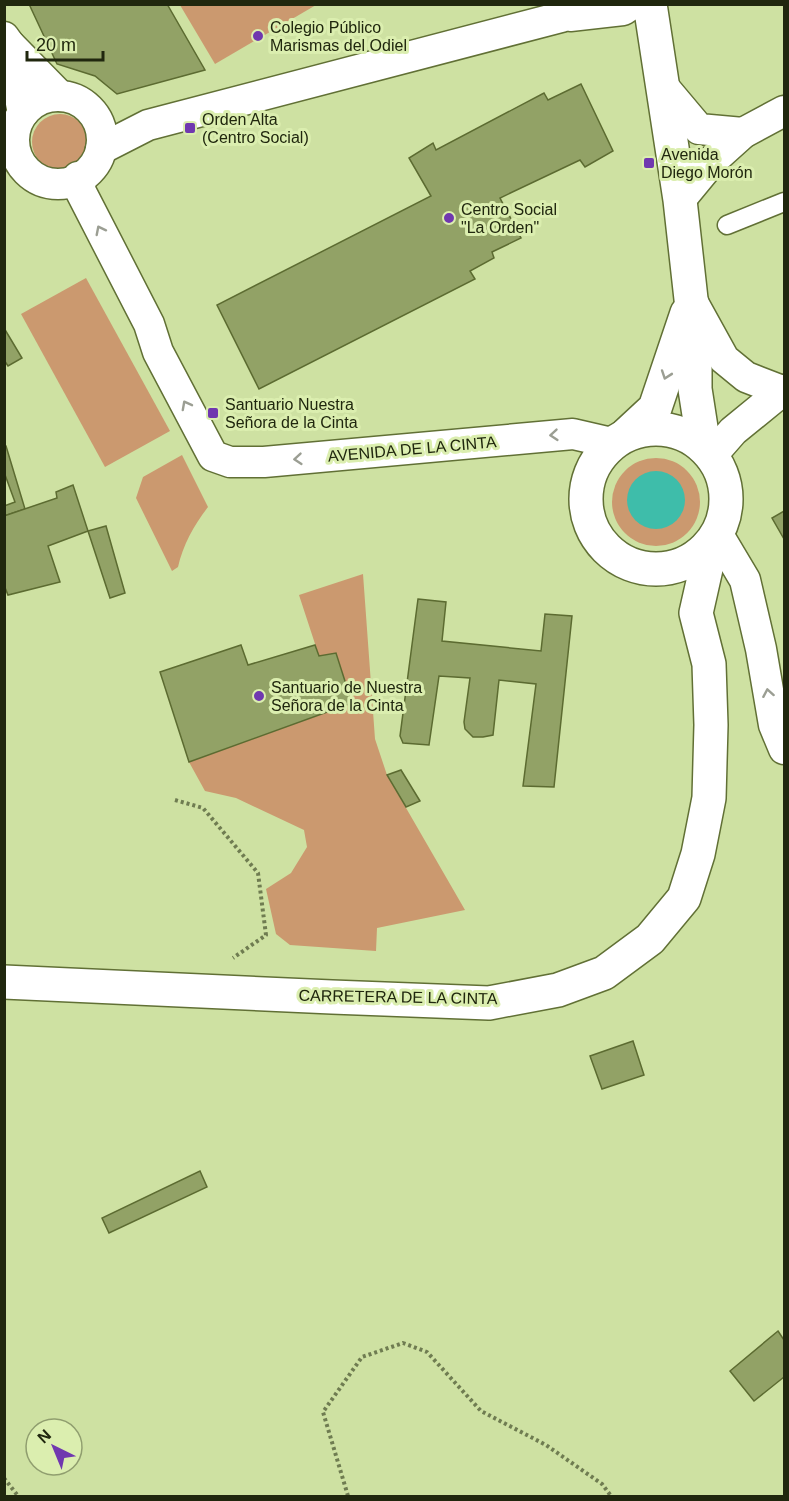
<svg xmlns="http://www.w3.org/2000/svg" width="789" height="1501" viewBox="0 0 789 1501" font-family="Arial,sans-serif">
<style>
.green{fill:#cb996f}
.water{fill:#3ebdaa}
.building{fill:#92a266;stroke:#5c6b31;stroke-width:1.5}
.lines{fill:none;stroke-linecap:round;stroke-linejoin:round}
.pedestrian-casing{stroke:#617035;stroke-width:21}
.minor-casing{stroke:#617035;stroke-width:27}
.tertiary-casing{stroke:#617035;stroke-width:33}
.secondary-casing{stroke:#617035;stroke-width:36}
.path{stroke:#6f7c51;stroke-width:4;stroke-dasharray:3 3;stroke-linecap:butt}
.pedestrian{stroke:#fff;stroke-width:18}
.minor{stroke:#fff;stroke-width:24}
.tertiary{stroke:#fff;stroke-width:30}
.secondary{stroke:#fff;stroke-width:33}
.oneway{stroke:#9b9e93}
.poi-dot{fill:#7038af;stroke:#dbeeaf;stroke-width:2}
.labels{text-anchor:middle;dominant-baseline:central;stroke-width:6;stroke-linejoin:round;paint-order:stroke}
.poi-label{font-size:16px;fill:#20270e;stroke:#dbeeaf;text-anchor:start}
.street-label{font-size:16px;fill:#20270e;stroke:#dbeeaf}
</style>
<rect width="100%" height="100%" fill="#cee1a2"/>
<g class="green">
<polygon points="180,5 316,5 215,64"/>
<circle cx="60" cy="142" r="28"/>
<polygon points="86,278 170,431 105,467 21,314"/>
<path d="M182,455L208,507C194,525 183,545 178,567L172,571L136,498L143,477Z"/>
<circle cx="656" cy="502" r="44"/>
<polygon points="363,574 375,739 387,775 465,910 377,928 376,951 290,945 276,934 266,889 291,873 307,847 304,830 236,798 205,791 189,762 352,703 336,654 319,656 299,595"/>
</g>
<circle class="water" cx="656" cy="500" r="29"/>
<g class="building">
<polygon points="29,4 167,4 205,70 117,94 95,76 57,64"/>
<polygon points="581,84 613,151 585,167 580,160 500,198 521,238 492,252 494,258 470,271 475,279 259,389 217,305 431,196 409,158 433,143 436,150 544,93 548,100"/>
<polygon points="4,328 22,358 8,366 4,360"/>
<polygon points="4,446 6,446 25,509 4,516 4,506 15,502 4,472"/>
<polygon points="73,485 88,531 48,546 60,582 8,595 4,585 4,516 57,498 56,492"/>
<polygon points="784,511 784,539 772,518"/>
<polygon points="106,526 125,593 110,598 88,531"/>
<polygon points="418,599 446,602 442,641 541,651 545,614 572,616 554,787 523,786 536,684 499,680 493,735 483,737 473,737 465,729 464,722 470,678 439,676 429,745 403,743 400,736"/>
<polygon points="241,645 248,665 315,645 319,656 336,653 352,703 189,762 160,672"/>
<polygon points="401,770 420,801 406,807 387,775"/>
<polygon points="633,1041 644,1075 602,1089 590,1056"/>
<polygon points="200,1171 207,1187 109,1233 102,1218"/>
<polygon points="778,1331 784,1340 784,1377 754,1401 730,1371"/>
</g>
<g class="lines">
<g class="pedestrian-casing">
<polyline id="pedestrian" points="727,225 784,202"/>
</g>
<g class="minor-casing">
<polyline id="minor" points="4,151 14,146"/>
</g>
<g class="tertiary-casing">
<g id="tertiary">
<polyline points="570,16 623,10 632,4"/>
<polyline points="4,37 9,44 60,96"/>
<polyline points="9,44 23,113"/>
<polyline points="662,85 699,129 743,133"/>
<circle cx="58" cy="140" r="44"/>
<polyline points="101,149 148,125 561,17 592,4"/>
<polyline points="78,177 81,192 149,324 158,352 213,456 230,462 264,462 573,434 612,443"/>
<polyline points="680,200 713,160 743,133 784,111"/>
<polyline points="692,301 724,359 746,377 782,391"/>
<polyline points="712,455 733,431 782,391 784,390"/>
<polyline points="717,533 745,580 761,649 774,725 784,749"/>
</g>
</g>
<g class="secondary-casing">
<g id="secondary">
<polyline points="650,4 680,200 691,299 695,319 695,389 704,447"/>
<circle cx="656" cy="499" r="70"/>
<polyline points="627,434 655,408 687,313"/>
<polyline points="4,982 332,997 489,1003 558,990 604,973 650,939 684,898 698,854 709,798 711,725 709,664 696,613 712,542"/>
</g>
</g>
<g class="path">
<polyline points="175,800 203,808 258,873 266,935 233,958"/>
<polyline points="4,1478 18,1496"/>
<polyline points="348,1496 323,1412 362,1357 403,1343 427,1352 481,1411 546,1445 602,1484 611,1496"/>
</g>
<use href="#pedestrian" class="pedestrian"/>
<use href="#minor" class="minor"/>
<use href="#tertiary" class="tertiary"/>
<use href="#secondary" class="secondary"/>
</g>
<defs><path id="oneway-chevron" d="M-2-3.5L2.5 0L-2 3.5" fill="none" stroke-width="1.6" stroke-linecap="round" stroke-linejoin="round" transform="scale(1.5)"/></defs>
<g class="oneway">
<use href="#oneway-chevron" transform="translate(100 230) rotate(-117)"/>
<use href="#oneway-chevron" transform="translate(666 375) rotate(109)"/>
<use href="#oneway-chevron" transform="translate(186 405) rotate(-118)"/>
<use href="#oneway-chevron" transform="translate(554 435) rotate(175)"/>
<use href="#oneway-chevron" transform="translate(298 459) rotate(175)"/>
<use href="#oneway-chevron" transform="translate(768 693) rotate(-100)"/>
</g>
<g class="poi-dot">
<circle cx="258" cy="36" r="6"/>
<rect x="184" y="122" width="12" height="12" rx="3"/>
<rect x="643" y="157" width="12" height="12" rx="3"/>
<circle cx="449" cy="218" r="6"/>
<rect x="207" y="407" width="12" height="12" rx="3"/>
<circle cx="259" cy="696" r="6"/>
</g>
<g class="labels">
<g class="poi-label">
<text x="270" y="27">Colegio Público<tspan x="270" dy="18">Marismas del Odiel</tspan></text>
<text x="202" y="119">Orden Alta<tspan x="202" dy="18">(Centro Social)</tspan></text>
<text x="661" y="154">Avenida<tspan x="661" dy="18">Diego Morón</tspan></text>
<text x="461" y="209">Centro Social<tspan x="461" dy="18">"La Orden"</tspan></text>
<text x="225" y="404">Santuario Nuestra<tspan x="225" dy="18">Señora de la Cinta</tspan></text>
<text x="271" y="687">Santuario de Nuestra<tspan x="271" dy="18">Señora de la Cinta</tspan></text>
</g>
<g class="street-label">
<text transform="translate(412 449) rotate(-5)">AVENIDA DE LA CINTA</text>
<text transform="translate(398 997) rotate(1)">CARRETERA DE LA CINTA</text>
</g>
</g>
<rect width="789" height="1501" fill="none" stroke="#20270e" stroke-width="12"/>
<g transform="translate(54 1447) rotate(317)"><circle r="28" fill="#dbeeaf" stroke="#909e6f" stroke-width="1.5"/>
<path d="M0-4.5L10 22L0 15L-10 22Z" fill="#7038af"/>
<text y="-9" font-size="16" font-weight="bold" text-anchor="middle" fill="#20270e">N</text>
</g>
<path d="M27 51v9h76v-9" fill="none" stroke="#20270e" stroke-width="3"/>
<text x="36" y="51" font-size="18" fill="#20270e" stroke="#dbeeaf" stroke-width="4.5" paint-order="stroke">20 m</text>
</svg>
